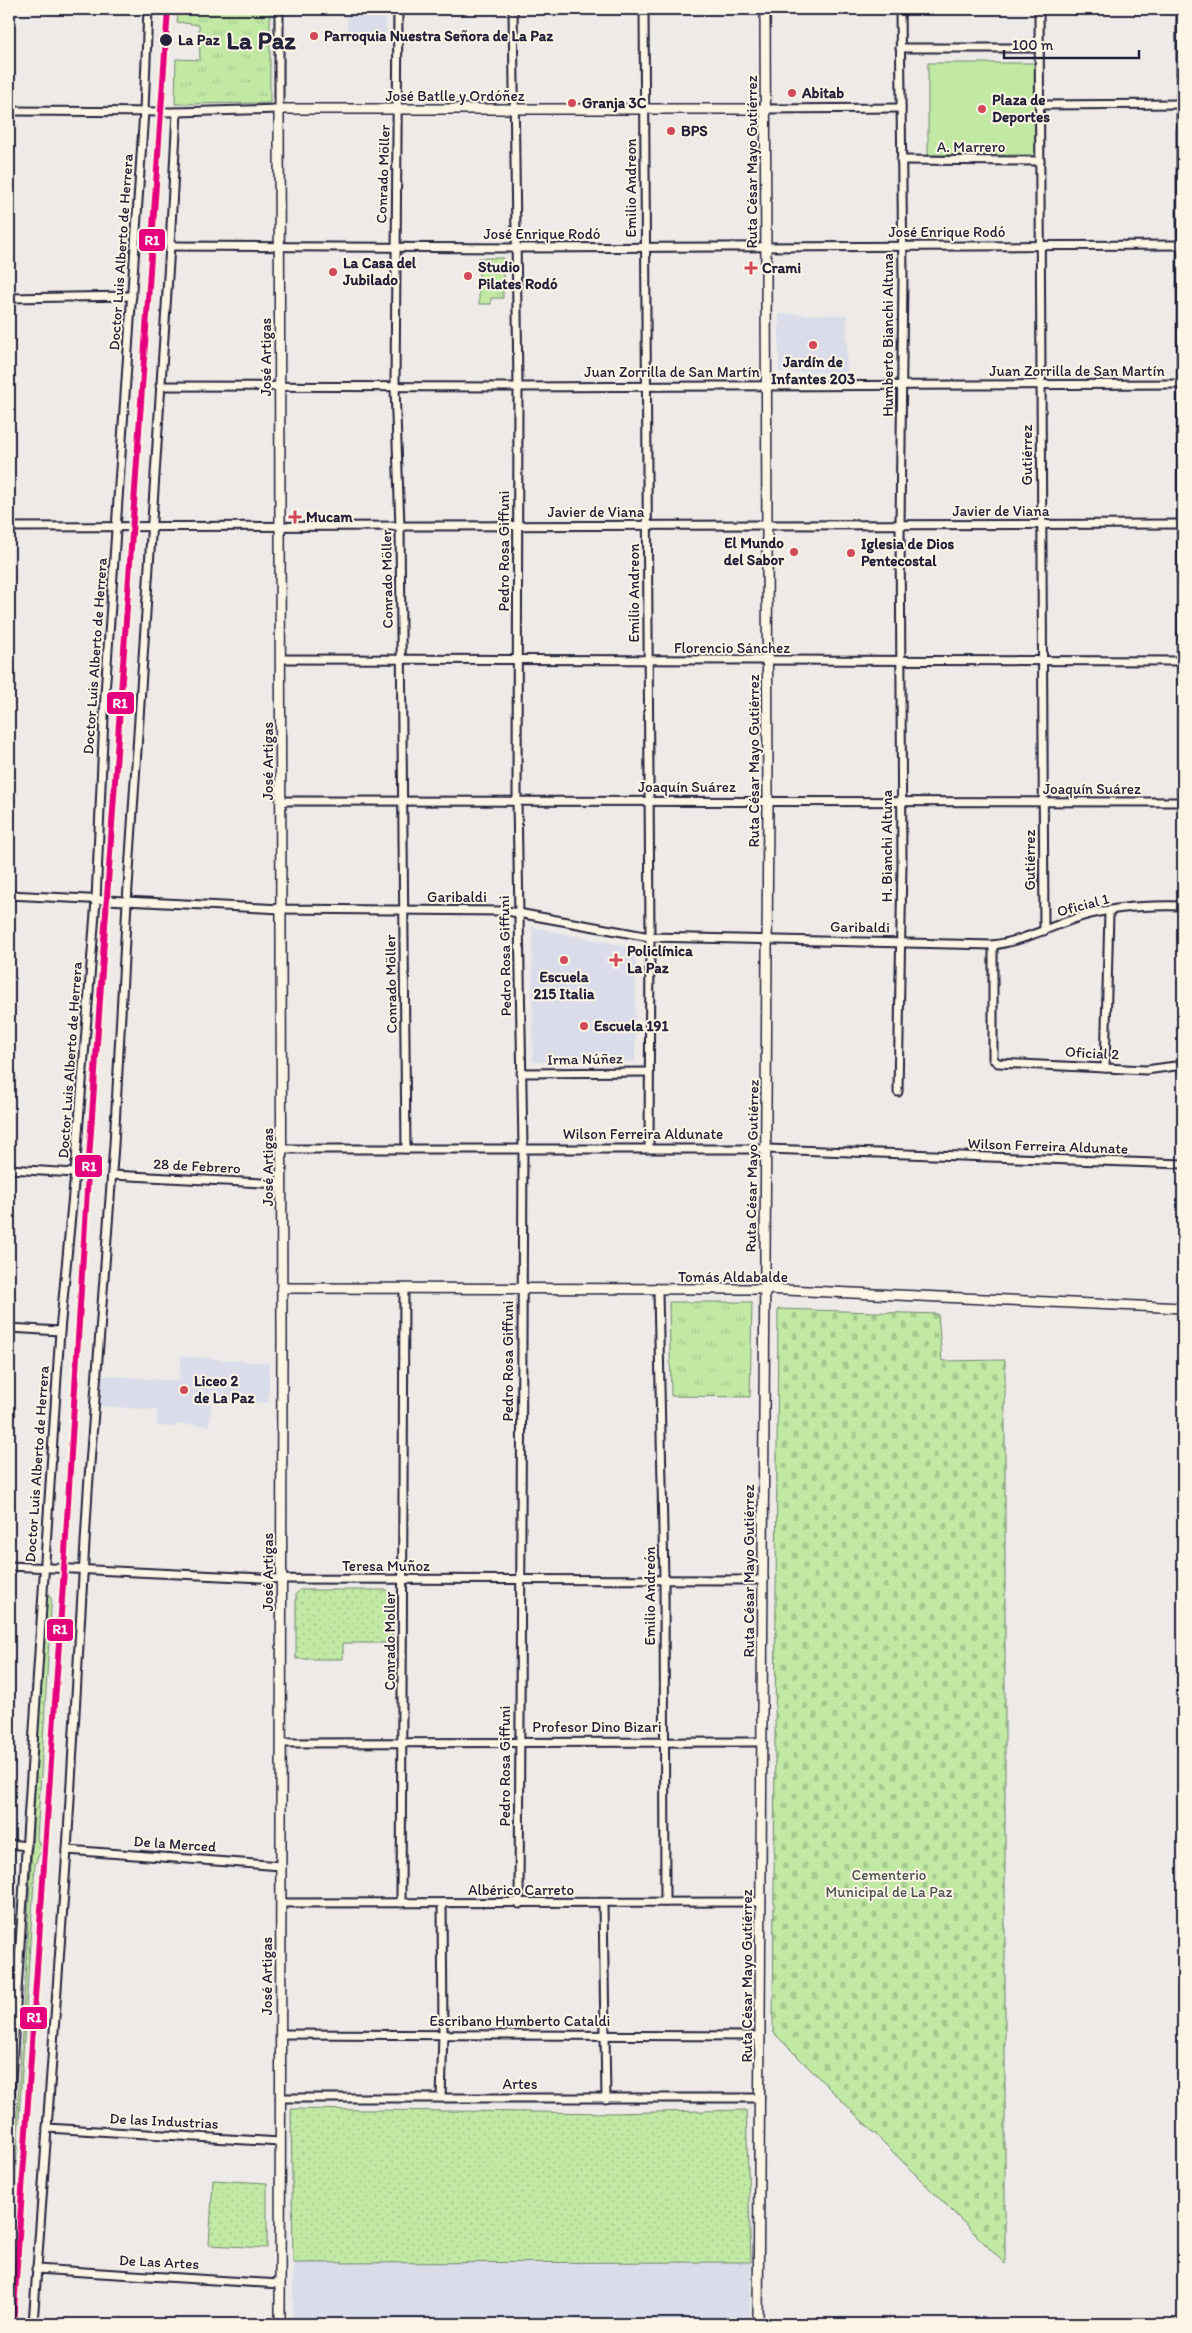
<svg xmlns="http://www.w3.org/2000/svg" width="1192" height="2333" viewBox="0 0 1192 2333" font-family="Itim,sans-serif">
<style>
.built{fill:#dadde9}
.grass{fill:url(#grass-dots);stroke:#728670}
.cemetery{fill:url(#cemetery-stones);stroke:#728670}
.park{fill:url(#park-tufts);stroke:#728670}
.pitch{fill:#c1e9a4;stroke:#728670}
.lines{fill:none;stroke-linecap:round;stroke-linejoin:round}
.minor-casing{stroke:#22223b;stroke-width:11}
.tertiary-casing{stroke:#22223b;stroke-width:12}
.minor{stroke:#fcf5e5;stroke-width:7}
.tertiary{stroke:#fcf5e5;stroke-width:9}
.rail-1-casing{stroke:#fcf5e5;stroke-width:10}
.rail-1{stroke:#e5007d;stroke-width:6}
.poi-dot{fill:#d1495b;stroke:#fcf5e5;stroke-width:2}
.stop-dot{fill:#22223b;stroke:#fcf5e5;stroke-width:2}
.labels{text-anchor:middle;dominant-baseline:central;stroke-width:4;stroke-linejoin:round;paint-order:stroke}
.poi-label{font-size:15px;font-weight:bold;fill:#22223b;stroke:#fcf5e5;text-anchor:start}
.stop-label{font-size:15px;font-weight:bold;fill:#22223b;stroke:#fcf5e5;text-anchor:start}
.street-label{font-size:15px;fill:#22223b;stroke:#fcf5e5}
.park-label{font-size:15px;fill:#4a5455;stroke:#fcf5e5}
.town-label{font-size:25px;font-weight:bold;fill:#22223b;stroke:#fcf5e5}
.line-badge{stroke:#fcf5e5;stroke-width:2}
.badge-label{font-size:14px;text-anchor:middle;font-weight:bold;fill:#fff}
</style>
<defs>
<pattern id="grass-dots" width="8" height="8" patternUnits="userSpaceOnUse" patternTransform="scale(1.25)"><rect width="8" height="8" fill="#c1e9a4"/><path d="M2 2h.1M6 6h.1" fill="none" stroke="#a6c88e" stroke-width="1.8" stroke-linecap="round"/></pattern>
<pattern id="cemetery-stones" width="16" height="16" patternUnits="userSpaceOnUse" patternTransform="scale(1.25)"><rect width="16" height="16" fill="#c1e9a4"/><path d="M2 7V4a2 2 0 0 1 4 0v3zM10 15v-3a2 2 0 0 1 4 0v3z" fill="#a6c88e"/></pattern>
<pattern id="park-tufts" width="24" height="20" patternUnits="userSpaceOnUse" patternTransform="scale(1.25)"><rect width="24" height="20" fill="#c1e9a4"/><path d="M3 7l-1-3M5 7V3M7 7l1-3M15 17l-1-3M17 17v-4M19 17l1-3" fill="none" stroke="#a6c88e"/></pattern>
</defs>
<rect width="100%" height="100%" fill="#edeae7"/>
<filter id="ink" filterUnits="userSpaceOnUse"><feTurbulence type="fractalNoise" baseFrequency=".02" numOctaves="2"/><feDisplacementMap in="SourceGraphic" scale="10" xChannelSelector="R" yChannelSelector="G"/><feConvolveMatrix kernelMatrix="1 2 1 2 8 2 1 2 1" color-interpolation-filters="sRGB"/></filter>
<g filter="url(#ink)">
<g class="built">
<rect x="347" y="9" width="39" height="30"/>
<polygon points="779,314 847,315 847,373 779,372"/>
<polygon points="532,927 630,947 636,953 635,1062 533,1062"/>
<polygon points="181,1356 269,1363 269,1403 212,1400 209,1426 177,1424 176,1427 157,1426 157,1410 99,1406 102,1375 179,1381"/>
<polygon points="751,2262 750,2324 293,2324 293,2263"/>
</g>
<g class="grass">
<polygon points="300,1590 387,1590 392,1596 392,1643 343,1643 343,1659 296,1659 296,1594"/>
<polygon points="47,1594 51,1598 51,1608 37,1838 41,1850 35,1864 9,2277 9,2243 23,2018 45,1596"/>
<polygon points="291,2109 612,2113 746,2110 751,2262 293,2263"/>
<polygon points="213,2180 267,2183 267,2248 209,2245"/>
</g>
<polygon class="cemetery" points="778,1309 938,1314 942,1361 1005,1360 1005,2264 773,2032"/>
<g class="park">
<polygon points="179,9 270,9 270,103 175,104 176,59 200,60 199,25 177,22"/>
<polygon points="479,258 503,258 503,298 491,298 491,304 479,304"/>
<polygon points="669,1302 752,1302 750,1397 671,1396"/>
</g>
<polygon class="pitch" points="928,63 1036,63 1035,155 928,155"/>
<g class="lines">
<g class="minor-casing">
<g id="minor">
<polyline points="398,9 395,387 400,527 406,1149"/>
<polyline points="513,9 518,387 517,800 523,1148 519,1904"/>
<polyline points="644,9 650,937 649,1148"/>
<polyline points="1039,9 1044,931"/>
<polyline points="1181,9 1182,802"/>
<polyline points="900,48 1039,48"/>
<polyline points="1040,105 1183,104"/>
<polyline points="765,109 901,108"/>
<polyline points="9,111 177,112 279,109 279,9"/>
<polyline points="901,160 1040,161"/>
<polyline points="170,246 516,248 1183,245"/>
<polyline points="9,298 132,296"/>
<polyline points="160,386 518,387 1183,384"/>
<polyline points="9,527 1183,524"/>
<polyline points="281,659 1183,661"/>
<polyline points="281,801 1183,802"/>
<path d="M9,895L281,909L507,911L650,937L993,945C1024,941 1051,926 1080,917C1112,907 1150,905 1183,906"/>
<polyline points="993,945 993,1059 998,1063 1146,1070 1183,1065"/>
<polyline points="1105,1068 1109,912"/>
<polyline points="521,1073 649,1072"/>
<polyline points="898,1092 902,863 900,525 903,277 900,9"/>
<polyline points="281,1149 767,1149 1183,1164"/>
<polyline points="9,1169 75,1173"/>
<polyline points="112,1175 281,1184"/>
<polyline points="658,1291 664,1579 665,1902"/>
<polyline points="9,1328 60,1331"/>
<polyline points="9,1566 282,1579 764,1580"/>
<polyline points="282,1743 761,1742"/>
<polyline points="9,1844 27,1846"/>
<polyline points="67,1850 281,1866"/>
<polyline points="281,1903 761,1902"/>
<polyline points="401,1903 404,1289"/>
<polyline points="603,1904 606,2099"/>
<polyline points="280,2034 759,2036"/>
<polyline points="280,2098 760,2098"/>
<polyline points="441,2098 443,2034 442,1903"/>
<polyline points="9,2113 60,1331 75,1173 96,900 105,694 144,111 148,9"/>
<polyline points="47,2128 280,2142"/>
<polyline points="36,2269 280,2284"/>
<polyline points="33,2324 67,1850 88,1491 114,1145 127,902 170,246 177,112"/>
</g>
</g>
<g class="tertiary-casing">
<g id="tertiary">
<polyline points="282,1288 764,1289 1183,1308"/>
<polyline points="280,2324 282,1340 279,109 765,109"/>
<polyline points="758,2324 768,802 765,9"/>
</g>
</g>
<use href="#minor" class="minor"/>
<use href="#tertiary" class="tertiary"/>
<g class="rail-1-casing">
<polyline id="rail-1" points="13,2324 64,1569 88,1174 168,9"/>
</g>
<use href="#rail-1" class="rail-1"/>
</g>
</g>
<g class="poi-dot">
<circle cx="314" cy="36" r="5"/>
<circle cx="792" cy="93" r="5"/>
<circle cx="572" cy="103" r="5"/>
<circle cx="982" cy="109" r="5"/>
<circle cx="671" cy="131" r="5"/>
<path d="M748.5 260.5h5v5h5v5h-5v5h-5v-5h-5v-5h5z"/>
<circle cx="333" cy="272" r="5"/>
<circle cx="468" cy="276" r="5"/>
<circle cx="813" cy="345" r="5"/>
<path d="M292.5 509.5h5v5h5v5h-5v5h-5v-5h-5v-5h5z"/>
<circle cx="794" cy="552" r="5"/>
<circle cx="851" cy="553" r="5"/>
<circle cx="564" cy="960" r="5"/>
<path d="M613.5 952.5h5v5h5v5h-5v5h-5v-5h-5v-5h5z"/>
<circle cx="584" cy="1026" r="5"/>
<circle cx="184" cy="1390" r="5"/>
</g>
<circle class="stop-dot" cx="166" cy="40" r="7"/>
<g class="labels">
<g class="poi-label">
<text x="324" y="36">Parroquia Nuestra Señora de La Paz</text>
<text x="802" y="93">Abitab</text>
<text x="992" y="100">Plaza de<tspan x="992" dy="17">Deportes</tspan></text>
<text x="582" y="103">Granja 3C</text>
<text x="681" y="131">BPS</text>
<text x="343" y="263">La Casa del<tspan x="343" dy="17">Jubilado</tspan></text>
<text x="478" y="267">Studio<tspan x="478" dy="17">Pilates Rodó</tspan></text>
<text x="762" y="268">Crami</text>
<text x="813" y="362" text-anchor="middle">Jardín de<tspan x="813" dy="17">Infantes 203</tspan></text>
<text x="306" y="517">Mucam</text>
<text x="784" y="543" text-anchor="end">El Mundo<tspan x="784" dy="17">del Sabor</tspan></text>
<text x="861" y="544">Iglesia de Dios<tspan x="861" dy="17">Pentecostal</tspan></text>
<text x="627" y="951">Policlínica<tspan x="627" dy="17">La Paz</tspan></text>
<text x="564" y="977" text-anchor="middle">Escuela<tspan x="564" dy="17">215 Italia</tspan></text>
<text x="594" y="1026">Escuela 191</text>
<text x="194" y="1381">Liceo 2<tspan x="194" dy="17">de La Paz</tspan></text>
</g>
<g class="stop-label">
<text x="178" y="40">La Paz</text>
</g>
<g class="street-label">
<text x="455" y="96">José Batlle y Ordóñez</text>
<text x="971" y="147">A. Marrero</text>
<text transform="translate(752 162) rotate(-90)">Ruta César Mayo Gutiérrez</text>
<text transform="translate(383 174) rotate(-88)">Conrado Möller</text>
<text transform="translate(631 188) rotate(-90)">Emilio Andreon</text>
<text x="947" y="232">José Enrique Rodó</text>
<text x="542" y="234">José Enrique Rodó</text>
<text transform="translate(121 252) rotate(-86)">Doctor Luis Alberto de Herrera</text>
<text transform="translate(888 335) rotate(-90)">Humberto Bianchi Altuna</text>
<text transform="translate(266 357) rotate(-90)">José Artigas</text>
<text x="1077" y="371">Juan Zorrilla de San Martín</text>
<text x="672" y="372">Juan Zorrilla de San Martín</text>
<text transform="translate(1027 455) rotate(-90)">Gutiérrez</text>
<text x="1001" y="511">Javier de Viana</text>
<text x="596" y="512">Javier de Viana</text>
<text transform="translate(504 551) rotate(-90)">Pedro Rosa Giffuni</text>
<text transform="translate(387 579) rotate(-91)">Conrado Möller</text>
<text transform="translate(634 593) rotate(-90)">Emilio Andreon</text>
<text x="732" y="648">Florencio Sánchez</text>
<text transform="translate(95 656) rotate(-86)">Doctor Luis Alberto de Herrera</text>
<text transform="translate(268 761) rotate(-90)">José Artigas</text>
<text transform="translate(754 761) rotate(-90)">Ruta César Mayo Gutiérrez</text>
<text x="687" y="787">Joaquín Suárez</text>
<text x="1092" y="789">Joaquín Suárez</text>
<text transform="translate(887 846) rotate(-90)">H. Bianchi Altuna</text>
<text transform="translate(1030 860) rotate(-90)">Gutiérrez</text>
<text x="457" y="897">Garibaldi</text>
<text transform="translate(1083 905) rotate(-15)">Oficial 1</text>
<text transform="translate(860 927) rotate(1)">Garibaldi</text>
<text transform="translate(505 956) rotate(-91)">Pedro Rosa Giffuni</text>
<text transform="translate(391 984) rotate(-91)">Conrado Möller</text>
<text transform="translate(1092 1053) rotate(3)">Oficial 2</text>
<text transform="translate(585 1059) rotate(-1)">Irma Núñez</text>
<text transform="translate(70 1060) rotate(-86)">Doctor Luis Alberto de Herrera</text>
<text x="643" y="1134">Wilson Ferreira Aldunate</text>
<text transform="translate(1048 1146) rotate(2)">Wilson Ferreira Aldunate</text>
<text transform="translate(197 1166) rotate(3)">28 de Febrero</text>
<text transform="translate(752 1166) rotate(-89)">Ruta César Mayo Gutiérrez</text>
<text transform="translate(268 1167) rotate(-90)">José Artigas</text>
<text x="733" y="1277">Tomás Aldabalde</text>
<text transform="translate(508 1361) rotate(-90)">Pedro Rosa Giffuni</text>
<text transform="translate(37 1464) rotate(-86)">Doctor Luis Alberto de Herrera</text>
<text x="386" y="1566">Teresa Muñoz</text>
<text transform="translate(749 1571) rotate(-90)">Ruta César Mayo Gutiérrez</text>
<text transform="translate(268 1572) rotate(-90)">José Artigas</text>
<text transform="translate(650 1596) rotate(-90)">Emilio Andreón</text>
<text transform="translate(390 1641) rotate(-90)">Conrado Moller</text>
<text x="597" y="1727">Profesor Dino Bizari</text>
<text transform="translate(505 1766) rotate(-90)">Pedro Rosa Giffuni</text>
<text transform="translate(175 1844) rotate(4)">De la Merced</text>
<text x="521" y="1890">Albérico Carreto</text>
<text transform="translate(267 1976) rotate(-90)">José Artigas</text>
<text transform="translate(747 1976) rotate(-90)">Ruta César Mayo Gutiérrez</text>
<text x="520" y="2021">Escribano Humberto Cataldi</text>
<text x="520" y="2084">Artes</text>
<text transform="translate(164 2121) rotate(3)">De las Industrias</text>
<text transform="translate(159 2262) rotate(3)">De Las Artes</text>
</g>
<g class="park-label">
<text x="889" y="1875">Cementerio<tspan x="889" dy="17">Municipal de La Paz</tspan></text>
</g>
<g class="town-label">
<text x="261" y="40">La Paz</text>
</g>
</g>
<g class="line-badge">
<rect x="138" y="228" width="28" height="24" rx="5" fill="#e5007d"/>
<rect x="106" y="691" width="29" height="24" rx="5" fill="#e5007d"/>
<rect x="74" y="1154" width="29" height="24" rx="5" fill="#e5007d"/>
<rect x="46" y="1618" width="28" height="24" rx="5" fill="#e5007d"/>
<rect x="19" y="2006" width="29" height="24" rx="5" fill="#e5007d"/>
</g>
<g class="badge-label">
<text x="152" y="245">R1</text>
<text x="120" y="708">R1</text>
<text x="89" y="1171">R1</text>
<text x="60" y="1634">R1</text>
<text x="34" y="2022">R1</text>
</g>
<rect width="1192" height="2333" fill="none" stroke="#fcf5e5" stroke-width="30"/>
<rect x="15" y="15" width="1162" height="2303" fill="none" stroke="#22223b" stroke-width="2" filter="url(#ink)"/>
<path d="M1004 50v8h135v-8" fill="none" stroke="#22223b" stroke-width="2.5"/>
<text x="1012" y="50" font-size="15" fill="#22223b" stroke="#fcf5e5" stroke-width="4" paint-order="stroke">100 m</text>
</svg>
